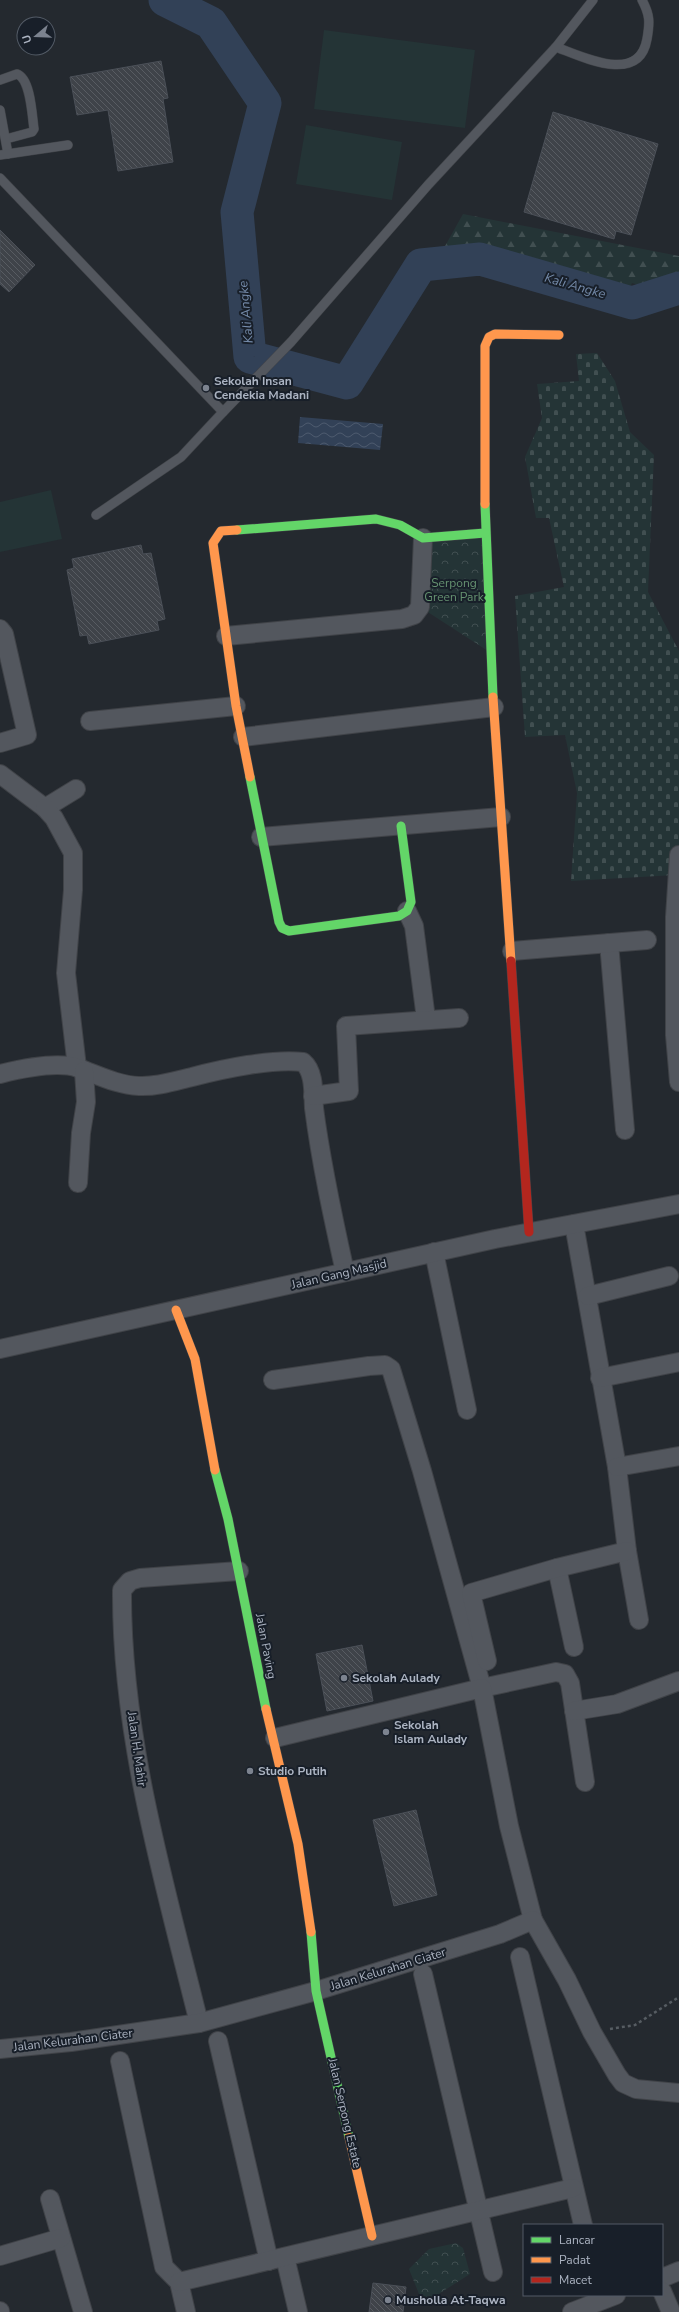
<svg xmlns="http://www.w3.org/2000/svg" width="679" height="2312" viewBox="0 0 679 2312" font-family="'Nunito Sans',sans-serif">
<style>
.forest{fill:url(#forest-firs)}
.cemetery{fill:url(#cemetery-stones)}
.park{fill:url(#park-crowns)}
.garden{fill:#243436}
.water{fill:url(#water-waves)}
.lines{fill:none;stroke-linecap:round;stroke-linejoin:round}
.river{stroke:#324157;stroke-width:33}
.building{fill:url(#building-back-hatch);stroke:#4b5058}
.lane-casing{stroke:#404348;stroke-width:10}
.street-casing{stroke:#404348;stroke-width:20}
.fast-casing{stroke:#404348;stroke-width:10}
.slow-casing{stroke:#404348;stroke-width:10}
.jam-casing{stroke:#404348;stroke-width:10}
.path{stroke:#565c62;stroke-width:2.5;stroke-dasharray:3 3;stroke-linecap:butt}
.lane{stroke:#53575e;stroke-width:9}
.street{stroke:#53575e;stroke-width:18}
.fast{stroke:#63d668;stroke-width:9}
.slow{stroke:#ff974d;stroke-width:9}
.jam{stroke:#b3261e;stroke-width:9}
.poi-dot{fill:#7c838f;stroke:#181f29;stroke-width:1.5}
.labels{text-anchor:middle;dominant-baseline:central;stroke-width:4;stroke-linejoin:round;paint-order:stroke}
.poi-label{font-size:12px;font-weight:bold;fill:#acb4c2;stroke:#181f29;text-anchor:start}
.park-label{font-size:12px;fill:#659170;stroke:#181f29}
.street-label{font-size:12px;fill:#acb4c2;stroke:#181f29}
.water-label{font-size:13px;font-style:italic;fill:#758baa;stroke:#181f29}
</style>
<defs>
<pattern id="forest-firs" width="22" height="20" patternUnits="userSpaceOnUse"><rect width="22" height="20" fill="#243436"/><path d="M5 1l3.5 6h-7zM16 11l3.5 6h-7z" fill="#414f51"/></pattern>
<pattern id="cemetery-stones" width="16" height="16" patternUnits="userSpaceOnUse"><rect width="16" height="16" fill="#243436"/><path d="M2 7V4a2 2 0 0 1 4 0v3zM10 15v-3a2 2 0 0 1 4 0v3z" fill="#414f51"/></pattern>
<pattern id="park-crowns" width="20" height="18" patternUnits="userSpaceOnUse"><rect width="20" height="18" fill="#243436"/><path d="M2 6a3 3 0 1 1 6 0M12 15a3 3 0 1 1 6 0" fill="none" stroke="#414f51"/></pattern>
<pattern id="water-waves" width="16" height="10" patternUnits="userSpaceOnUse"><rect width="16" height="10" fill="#324157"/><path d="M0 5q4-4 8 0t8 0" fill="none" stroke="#4d5a6e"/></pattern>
<pattern id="building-back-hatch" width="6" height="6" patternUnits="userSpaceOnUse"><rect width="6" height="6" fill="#3f4349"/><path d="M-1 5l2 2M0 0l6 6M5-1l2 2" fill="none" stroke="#585c62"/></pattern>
</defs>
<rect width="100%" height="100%" fill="#24292f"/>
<polygon class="forest" points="463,214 679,256 679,297 632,283 618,312 435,264"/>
<polygon class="cemetery" points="597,353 615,381 630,432 654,455 648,592 679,651 679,869 675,875 571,881 577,793 565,735 525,737 515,596 564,587 549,518 536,518 525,457 542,418 537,384 579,381 576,354"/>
<g class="park">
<polygon points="485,533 491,653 420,607 423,538"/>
<polygon points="456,2243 463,2248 470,2274 423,2304 409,2269 429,2249"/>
</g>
<g class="garden">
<polygon points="324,30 475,50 465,128 314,109"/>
<polygon points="306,125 402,142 392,200 296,184"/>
<polygon points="51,490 62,539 0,552 0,502"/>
</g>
<polygon class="water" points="300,417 383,424 380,450 298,443"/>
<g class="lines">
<polyline class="river" points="165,0 211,23 265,103 237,212 250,357 347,383 421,265 480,259 632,303 679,288"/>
</g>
<g class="building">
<polygon points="161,61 168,98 163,99 173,162 118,171 108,110 77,115 70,77"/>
<polygon points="553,112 658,144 631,235 616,231 614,239 524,212"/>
<polygon points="0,230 35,265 9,292 0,284"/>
<polygon points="141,545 143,554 151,553 165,619 157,621 159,630 89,644 87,635 80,636 67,570 74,568 72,559"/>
<polygon points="362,1645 373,1701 327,1711 316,1654"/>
<polygon points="416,1810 437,1895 394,1906 373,1820"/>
<polygon points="373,2283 406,2287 403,2312 369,2312"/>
</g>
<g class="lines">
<g class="lane-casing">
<g id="lane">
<path d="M556,47C583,57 639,85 647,39C650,22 650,15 642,0"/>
<path d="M0,80L17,74C31,79 32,116 34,129L32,132L6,139"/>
<polyline points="0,110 8,154"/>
<polyline points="0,155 68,145"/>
<polyline points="0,178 223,412 291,342 428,185 556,47 593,0"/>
<polyline points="96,515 181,457 223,412"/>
</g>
</g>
<g class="street-casing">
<g id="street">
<polyline points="0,629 4,634 27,735 0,743"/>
<polyline points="226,636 402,619 414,615 420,607 423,538"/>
<polyline points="90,721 236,706"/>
<polyline points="243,737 494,707"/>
<polyline points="0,774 45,808 76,789"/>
<polyline points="45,808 54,818 73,853 73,890 66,973 77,1067"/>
<polyline points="261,837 501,817"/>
<polyline points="679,855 675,917 675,1035 679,1082"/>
<polyline points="407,911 414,926 425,1011"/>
<polyline points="609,943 625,1130"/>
<polyline points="512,951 647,940"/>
<path d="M0,1074C20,1069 58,1061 78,1068C98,1075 117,1085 139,1086C157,1087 175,1081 192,1077C222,1069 274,1058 303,1062C315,1072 313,1094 314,1108C321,1163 333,1218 345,1272"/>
<polyline points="313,1096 349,1091 346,1026 459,1018"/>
<polyline points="78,1183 81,1133 86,1102 84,1071"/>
<polyline points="574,1224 617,1467 627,1551 639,1620"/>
<polyline points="434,1252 467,1410"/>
<polyline points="588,1296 669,1276"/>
<polyline points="0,1349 495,1239 679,1204"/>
<polyline points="600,1378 679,1362"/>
<polyline points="273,1380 369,1366 385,1365 391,1369 422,1471 482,1688 556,1672 565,1674 570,1683 585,1782"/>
<polyline points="617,1467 679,1456"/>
<polyline points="557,1568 574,1647"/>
<polyline points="487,1661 471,1593 557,1568 627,1551"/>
<polyline points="574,1711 617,1704 679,1681"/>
<polyline points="275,1738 482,1688 509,1826 533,1920"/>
<polyline points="520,1957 583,2225"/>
<polyline points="423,1974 493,2272"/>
<path d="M199,2023C164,1881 121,1737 122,1590L130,1581L140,1578L239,1571"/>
<polyline points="218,2041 269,2261"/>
<polyline points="0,2049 71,2042 199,2023 316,1991 500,1934 533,1920 567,1980 592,2032 617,2075 623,2083 636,2089 679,2093"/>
<polyline points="120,2061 164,2267 179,2282 186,2312"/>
<polyline points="50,2199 83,2312"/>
<polyline points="0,2256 61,2238"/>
<polyline points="285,2257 298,2312"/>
<polyline points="662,2278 679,2271"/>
<polyline points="179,2282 573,2188"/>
<polyline points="662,2291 671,2312"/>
<polyline points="0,2311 0,2312"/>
<polyline points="572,2312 616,2295"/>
</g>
</g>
<g class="fast-casing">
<g id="fast">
<polyline points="485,504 493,697"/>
<polyline points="237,530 376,519 400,525 423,538 485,533"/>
<polyline points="250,777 279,922 282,928 289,931 399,916 407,911 411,902 401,826"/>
<polyline points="215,1470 228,1519 266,1709"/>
<polyline points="311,1932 316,1991 349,2137"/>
</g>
</g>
<g class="slow-casing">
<g id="slow">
<polyline points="485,504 485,346 489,337 495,334 559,335"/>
<polyline points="237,530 221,531 213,543 236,706 250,777"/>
<polyline points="493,697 511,961"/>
<polyline points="176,1310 195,1359 215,1470"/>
<polyline points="266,1709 298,1844 311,1932"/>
<polyline points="349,2137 372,2236"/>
</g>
</g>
<g class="jam-casing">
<polyline id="jam" points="511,961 529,1232"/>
</g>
<polyline class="path" points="610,2029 635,2025 679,1997"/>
<use href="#lane" class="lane"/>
<use href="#street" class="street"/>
<use href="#fast" class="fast"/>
<use href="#slow" class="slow"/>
<use href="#jam" class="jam"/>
</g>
<g class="poi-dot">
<circle cx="206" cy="388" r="4"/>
<circle cx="344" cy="1678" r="4"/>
<circle cx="386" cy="1732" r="4"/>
<circle cx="250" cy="1771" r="4"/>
<circle cx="388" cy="2300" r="4"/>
</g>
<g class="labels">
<g class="poi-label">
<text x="214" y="381">Sekolah Insan<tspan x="214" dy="14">Cendekia Madani</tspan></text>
<text x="352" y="1678">Sekolah Aulady</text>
<text x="394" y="1725">Sekolah<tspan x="394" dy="14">Islam Aulady</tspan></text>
<text x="258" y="1771">Studio Putih</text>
<text x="396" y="2300">Musholla At-Taqwa</text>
</g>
<g class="park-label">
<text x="454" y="583">Serpong<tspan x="454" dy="14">Green Park</tspan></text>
</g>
<g class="street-label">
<text transform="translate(339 1274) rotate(-13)">Jalan Gang Masjid</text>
<text transform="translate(266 1646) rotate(79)">Jalan Paving</text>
<text transform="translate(137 1749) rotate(82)">Jalan H. Mahir</text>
<text transform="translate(388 1969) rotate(-17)">Jalan Kelurahan Ciater</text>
<text transform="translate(73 2040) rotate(-7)">Jalan Kelurahan Ciater</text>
<text transform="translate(345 2113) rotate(77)">Jalan Serpong Estate</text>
</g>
<g class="water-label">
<text transform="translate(575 286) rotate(16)">Kali Angke</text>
<text transform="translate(246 312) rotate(-95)">Kali Angke</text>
</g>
</g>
<rect x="523" y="2224" width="140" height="72" fill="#181f29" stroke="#535b66"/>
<rect x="531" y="2237" width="20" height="6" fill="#63d668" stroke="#535b66"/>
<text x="559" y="2244" font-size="12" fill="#acb4c2">Lancar</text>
<rect x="531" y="2257" width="20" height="6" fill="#ff974d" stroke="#535b66"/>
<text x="559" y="2264" font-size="12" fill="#acb4c2">Padat</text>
<rect x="531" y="2277" width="20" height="6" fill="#b3261e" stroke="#535b66"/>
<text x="559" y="2284" font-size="12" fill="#acb4c2">Macet</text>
<g transform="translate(36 36) rotate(251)"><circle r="19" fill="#181f29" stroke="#535b66"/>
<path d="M0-3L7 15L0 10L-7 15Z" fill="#7c838f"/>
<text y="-6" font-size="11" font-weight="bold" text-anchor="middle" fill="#acb4c2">U</text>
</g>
</svg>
